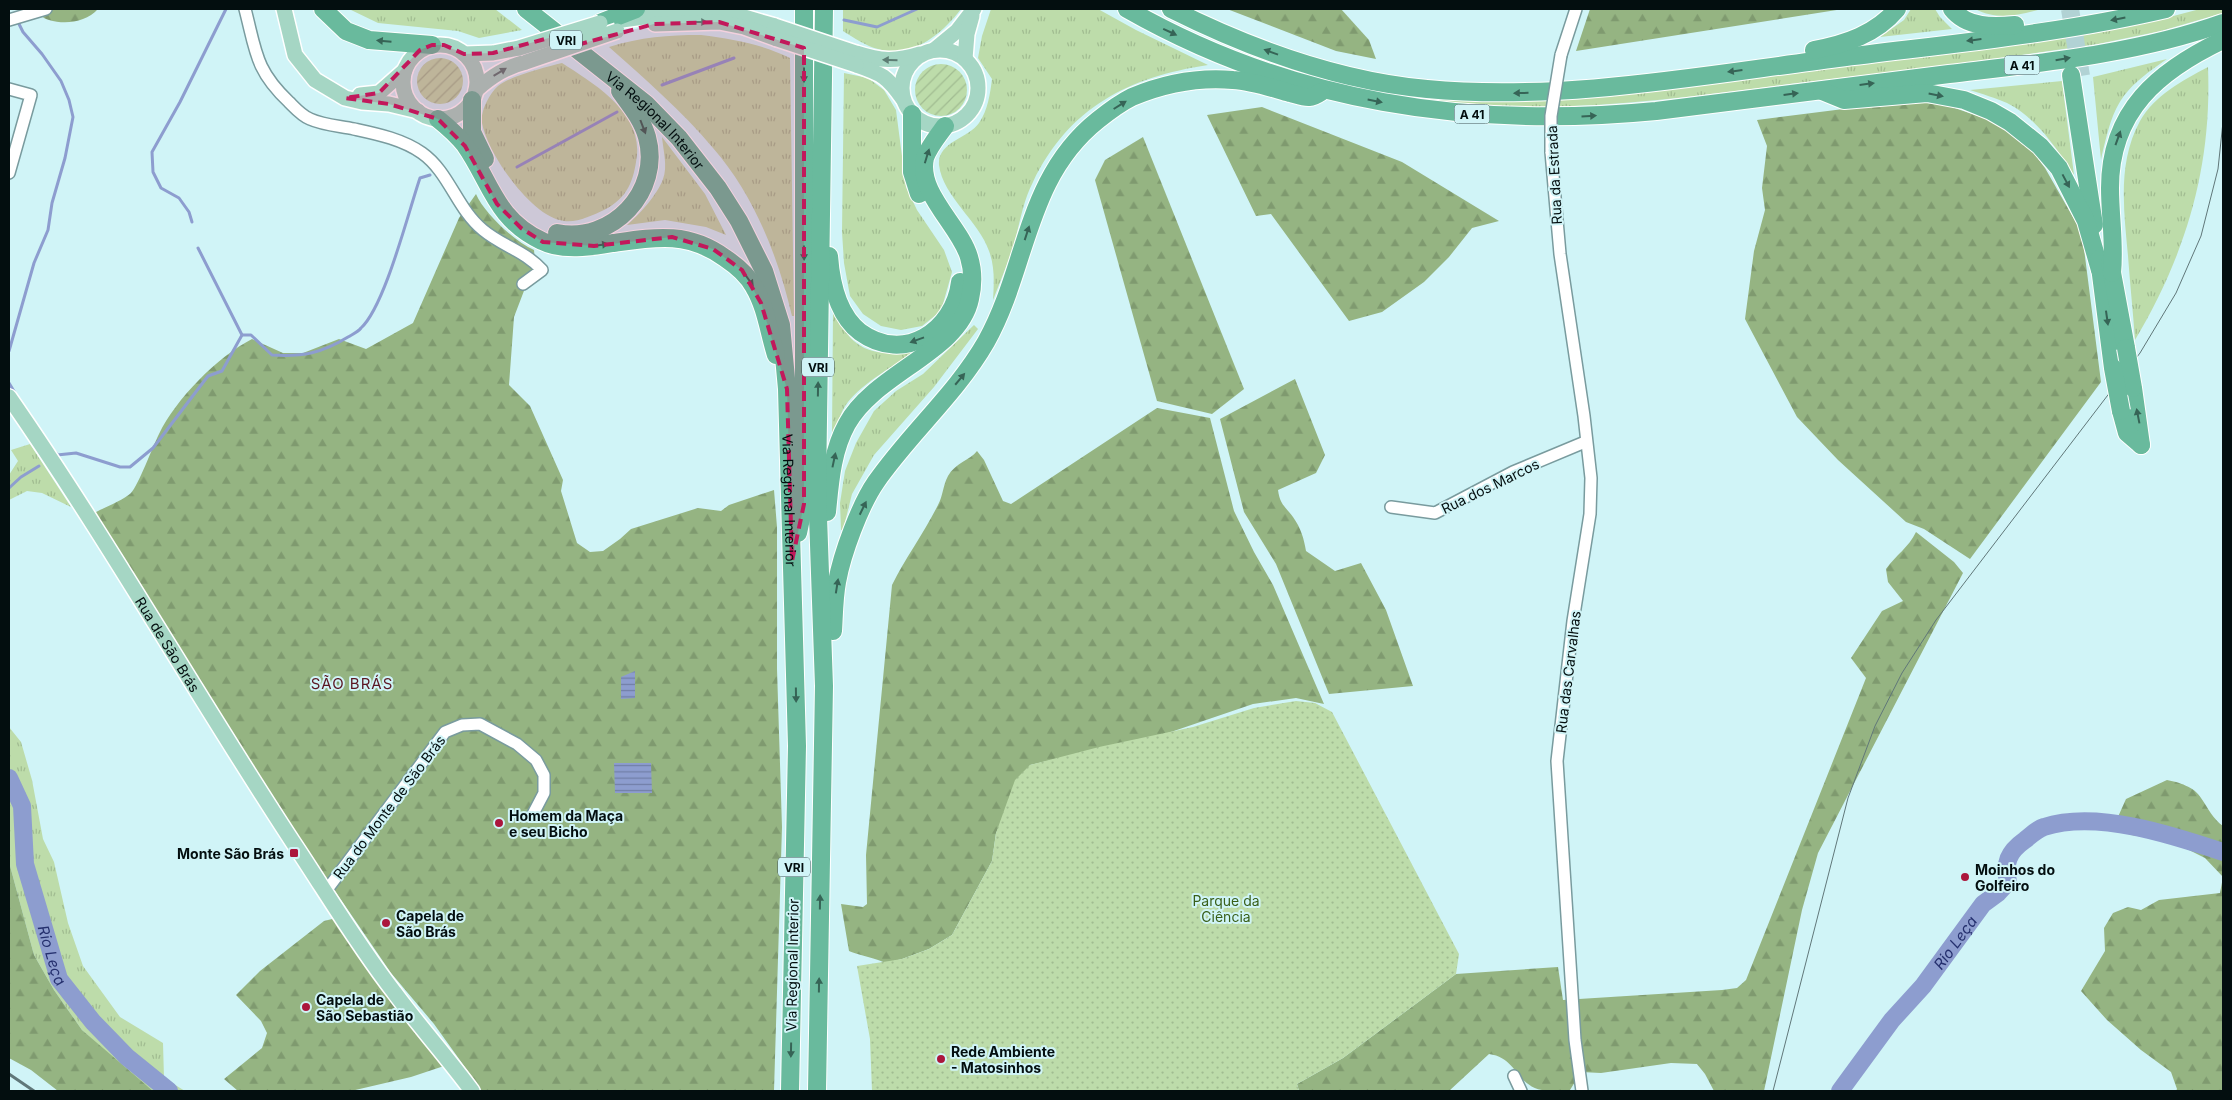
<svg xmlns="http://www.w3.org/2000/svg" width="2232" height="1100" viewBox="0 0 2232 1100" font-family="Inter,sans-serif">
<style>
.grass{fill:url(#grass-tufts)}
.forest{fill:url(#forest-firs)}
.park{fill:url(#park-dots)}
.garden{fill:url(#garden-furrows)}
.water{fill:url(#water-rules)}
.lines{fill:none;stroke-linecap:round;stroke-linejoin:round}
.stream{stroke:#8d9dcf;stroke-width:3}
.river{stroke:#8d9dcf;stroke-width:18}
.highway-tunnel{stroke:#b1d2d4;stroke-width:18;stroke-dasharray:18 9;stroke-linecap:butt}
.minor-casing{stroke:#799b9e;stroke-width:14}
.major-casing{stroke:#fff;stroke-width:18}
.highway-casing{stroke:#fff;stroke-width:20}
.minor{stroke:#fff;stroke-width:11}
.major{stroke:#a5d6c4;stroke-width:15}
.highway{stroke:#69ba9d;stroke-width:18}
.tram{stroke:#607779;stroke-width:1}
.rail{stroke:#607779;stroke-width:3}
.minor-bridge-casing{stroke:#799b9e;stroke-width:14;stroke-linecap:butt}
.major-bridge-casing{stroke:#fff;stroke-width:18;stroke-linecap:butt}
.highway-bridge-casing{stroke:#fff;stroke-width:20;stroke-linecap:butt}
.minor-bridge{stroke:#fff;stroke-width:11}
.major-bridge{stroke:#a5d6c4;stroke-width:15}
.highway-bridge{stroke:#69ba9d;stroke-width:18}
.oneway{fill:#366456}
.oneway2{fill:#5c7c73}
.marked{fill:#c2185b;fill-opacity:0.2;stroke:#c2185b;stroke-width:4;stroke-dasharray:10 6;stroke-linejoin:round}
.poi-dot{fill:#ab163c;stroke:#d0f4f7;stroke-width:2}
.labels{text-anchor:middle;dominant-baseline:central;stroke-width:4;stroke-linejoin:round;paint-order:stroke}
.shield{fill:#d0f4f7;stroke:#405355;stroke-width:1}
.shield-label{font-size:12px;font-weight:bold;fill:#030e0f}
.street-label{font-size:14px;fill:#030e0f;stroke:#d0f4f7}
.poi-label{font-size:14px;font-weight:bold;fill:#030e0f;stroke:#d0f4f7;text-anchor:start}
.park-label{font-size:14px;fill:#395f19;stroke:#d0f4f7}
.neighbourhood-label{font-size:15px;letter-spacing:1px;fill:#5b1622;stroke:#d0f4f7}
.water-label{font-size:15px;font-style:italic;fill:#25306e;stroke:#d0f4f7}
</style>
<defs>
<pattern id="grass-tufts" width="24" height="20" patternUnits="userSpaceOnUse" patternTransform="scale(1.25)"><rect width="24" height="20" fill="#bddcaa"/><path d="M3 7l-1-3M5 7V3M7 7l1-3M15 17l-1-3M17 17v-4M19 17l1-3" fill="none" stroke="#a1bc91"/></pattern>
<pattern id="forest-firs" width="22" height="20" patternUnits="userSpaceOnUse" patternTransform="scale(1.25)"><rect width="22" height="20" fill="#95b482"/><path d="M5 1l3.5 6h-7zM16 11l3.5 6h-7z" fill="#7f9a6f"/></pattern>
<pattern id="park-dots" width="8" height="8" patternUnits="userSpaceOnUse" patternTransform="scale(1.25)"><rect width="8" height="8" fill="#bddcaa"/><path d="M2 2h.1M6 6h.1" fill="none" stroke="#a1bc91" stroke-width="1.8" stroke-linecap="round"/></pattern>
<pattern id="garden-furrows" width="10" height="10" patternUnits="userSpaceOnUse" patternTransform="scale(1.25)"><rect width="10" height="10" fill="#bddcaa"/><path d="M-1 1l2-2M0 10L10 0M9 11l2-2" fill="none" stroke="#a1bc91"/></pattern>
<pattern id="water-rules" width="6" height="5" patternUnits="userSpaceOnUse" patternTransform="scale(1.25)"><rect width="6" height="5" fill="#8d9dcf"/><path d="M0 2.5h6" fill="none" stroke="#717ea6"/></pattern>
</defs>
<rect width="100%" height="100%" fill="#d0f4f7"/>
<g class="grass">
<polygon points="349,9 495,9 522,30 479,38 458,31 378,23"/>
<path d="M843,9H961C942,34 912,59 878,49C866,46 854,38 843,31Z"/>
<path d="M991,9H1098L1136,30L1208,65C1129,77 1069,107 1033,182C1023,201 1020,223 1014,244C1008,263 1000,282 993,300C994,284 995,267 989,251C979,221 943,197 939,165C937,142 969,138 979,123C988,110 990,94 992,79L978,58L982,36Z"/>
<polygon points="1911,9 1935,9 1940,17 1952,29 1880,37 1904,20"/>
<path d="M1975,9H2042C2017,15 1999,21 1975,9Z"/>
<path d="M2200,9H2223V13L2161,31L2098,44C1998,59 1898,71 1798,83C1674,99 1548,118 1422,99L1498,102L1565,100L2091,34L2162,19Z"/>
<path d="M701,35C733,39 761,44 790,58L794,316H792C778,256 754,195 713,148C682,111 645,79 609,47C641,37 668,35 701,35Z"/>
<path d="M2167,59C2119,92 2114,103 2101,160L2093,77Z"/>
<path d="M562,63C593,83 641,111 637,155C634,180 628,198 604,210C593,215 577,223 564,221C532,218 487,153 482,123C480,112 489,94 498,86C510,76 546,67 562,63Z"/>
<path d="M2208,67C2212,168 2186,254 2135,340C2133,312 2130,284 2128,256C2124,211 2117,163 2140,121C2154,96 2183,80 2208,67Z"/>
<polygon points="844,73 868,78 884,90 896,110 906,187 917,210 944,250 952,272 941,311 922,326 901,330 881,326 863,314 850,296 844,263 842,232"/>
<path d="M2062,81L2074,175C2057,149 2037,118 2007,103C1996,98 1982,94 1970,90Z"/>
<path d="M662,137L705,194L726,235L706,227L665,220L627,225C639,215 658,194 663,179C668,167 663,149 662,137Z"/>
<path d="M833,313H836C850,351 877,358 914,350L915,353C894,365 863,383 848,402C840,412 838,423 836,435H832Z"/>
<polygon points="974,325 978,329 934,387 874,455 852,494 843,530 841,530 840,503 845,471 856,443 874,411 896,391 923,374"/>
<polygon points="30,444 71,507 42,493 27,491 9,500 9,475 18,461 11,450"/>
<polygon points="9,727 21,742 32,780 43,839 54,862 68,923 83,966 120,1017 163,1043 164,1078 185,1091 153,1091 126,1070 82,1030 54,990 34,955 9,862"/>
</g>
<g class="forest">
<path d="M32,9H98C86,22 66,25 49,20C43,19 37,12 32,9Z"/>
<polygon points="1227,9 1341,9 1369,40 1376,59 1336,51"/>
<polygon points="1590,9 1843,9 1576,51"/>
<polygon points="1907,101 1946,105 2001,124 2030,148 2045,168 2082,233 2101,382 1970,559 1924,529 1906,522 1838,460 1797,417 1745,319 1754,251 1765,210 1762,188 1767,146 1757,120"/>
<polygon points="1262,107 1402,162 1499,221 1472,228 1449,257 1424,282 1382,312 1349,321 1271,214 1256,216 1207,115"/>
<polygon points="1143,137 1244,389 1212,414 1157,401 1095,180 1105,160"/>
<path d="M476,194C484,213 515,242 534,250L535,262L514,317L509,385L530,406L563,480L561,491L577,543L590,552L603,551L620,539L631,529L698,508L721,511L729,505L774,490L777,527V669L782,827L774,1091H482L434,1024L391,973L320,869L90,515C101,509 122,501 131,493C138,486 153,446 159,434C176,399 217,357 252,339L283,353H303L339,339L366,349L413,323L459,218Z"/>
<path d="M1295,379L1325,455L1316,473L1278,490C1280,505 1285,506 1293,517C1301,528 1304,539 1306,551L1335,571L1361,563L1386,610L1413,686L1329,694L1276,564L1244,512L1220,419Z"/>
<path d="M1157,408L1210,418L1234,511L1254,552L1273,585L1324,704L1296,698L1253,704L1168,733L1030,765L996,833L992,861L952,935L929,949L902,959L885,963C879,959 858,955 849,951L841,904L863,907L867,904L866,855L892,585C906,557 924,533 938,505C943,496 943,485 948,476C955,463 970,460 977,451L984,460L1003,501L1011,504Z"/>
<path d="M1916,532L1954,562L1963,573L1818,853L1802,910L1764,1091H1714L1705,1074L1697,1064L1671,1063L1601,1073L1581,1072L1570,1090C1564,1092 1557,1091 1551,1091C1515,1091 1520,1058 1489,1054L1449,1091H1299L1297,1084L1343,1058L1456,974L1558,967L1563,1000L1722,990L1737,988L1746,980L1866,678L1851,658L1882,611L1903,601L1888,582L1886,569C1896,555 1909,547 1916,532Z"/>
<path d="M2167,780C2178,782 2195,787 2201,798C2208,808 2213,819 2223,826V877L2205,858L2171,841L2131,835L2113,828L2126,799Z"/>
<polygon points="9,862 34,955 54,990 82,1030 153,1091 58,1091 31,1070 9,1058"/>
<polygon points="2223,877 2223,1091 2176,1091 2177,1089 2171,1072 2141,1050 2107,1020 2081,991 2105,951 2104,928 2113,913 2128,907 2141,910 2159,900 2220,893"/>
<polygon points="332,919 339,921 444,1066 411,1077 351,1091 238,1091 224,1079 262,1048 267,1033 261,1021 236,995 260,971 324,921"/>
</g>
<polygon class="park" points="1296,701 1315,703 1332,712 1459,954 1456,974 1343,1058 1297,1084 1299,1091 872,1091 870,1039 857,966 902,959 929,949 952,935 992,861 996,833 1015,780 1030,765 1099,747 1193,727 1254,708"/>
<g class="garden">
<circle cx="440" cy="81" r="23"/>
<circle cx="941" cy="90" r="26"/>
</g>
<g class="water">
<polygon points="635,671 635,698 621,699 621,677"/>
<polygon points="614,763 651,763 652,793 615,793"/>
</g>
<g class="lines">
<g class="stream">
<polyline points="844,20 877,27 917,9"/>
<polyline points="662,85 734,58"/>
<polyline points="517,167 617,112"/>
<polyline points="192,222 189,212 179,198 161,188 153,172 152,152 180,102 226,9"/>
<path d="M242,335H251L272,355C303,357 322,353 348,337C353,334 358,332 361,328C385,306 408,213 420,178L430,175"/>
<polyline points="9,351 34,263 48,230 52,203 65,158 73,117 69,100 61,81 42,54 23,32 17,20"/>
<polyline points="9,383 15,393"/>
<polyline points="56,453 57,455 76,453 120,467 130,467 153,448 208,376 222,371 242,335 198,248"/>
<polyline points="9,488 21,477 39,466"/>
</g>
<g class="river">
<path id="s1" d="M9,778L22,806L25,864L59,979L93,1022L127,1057L169,1091"/>
<path id="s2" d="M1840,1091L1892,1020L1923,986L1983,904L1998,893L2008,882C2004,863 2008,852 2025,840C2030,836 2037,829 2044,827C2097,810 2172,835 2223,852"/>
</g>
<polyline class="highway-tunnel" points="2070,9 2081,76"/>
<g class="minor-casing">
<g id="minor">
<path d="M245,9C256,51 255,70 289,102C295,108 302,116 310,119C323,125 340,126 354,129C377,134 402,139 422,153C449,172 457,209 483,230C502,246 525,251 542,270L523,284"/>
<polyline points="9,20 46,9"/>
<polyline points="1561,55 1576,9"/>
<polyline points="9,89 31,95 9,173"/>
<polyline points="1551,152 1560,254 1584,416 1591,478 1590,514 1573,621 1557,761 1575,1040 1582,1091"/>
<polyline points="1391,507 1435,513 1513,472 1585,442"/>
<polyline points="326,891 445,732 462,725 480,724 517,744 536,760 544,775 544,793 533,814"/>
<polyline points="1514,1076 1521,1091"/>
</g>
</g>
<g class="major-casing">
<g id="major">
<polyline points="284,9 295,55 315,80 345,98 362,102 389,104 418,111"/>
<polyline points="622,20 695,10 734,14 775,26"/>
<polyline points="655,24 719,22 744,27 777,39"/>
<circle cx="440" cy="82" r="37"/>
<circle cx="940" cy="88" r="38"/>
<polyline points="934,50 957,31 974,9"/>
<path d="M856,53C881,61 895,62 920,54"/>
<polyline points="464,54 493,53 519,48"/>
<polyline points="965,59 967,34 972,16"/>
<path d="M856,65C882,74 887,76 903,99"/>
<path d="M476,90C492,76 506,67 526,62"/>
<polyline points="360,95 379,93 405,70"/>
<path id="s3" d="M9,397C111,544 199,700 298,850C329,897 359,947 394,992C419,1026 447,1057 472,1091"/>
</g>
</g>
<g class="highway-casing">
<g id="highway">
<polyline points="323,9 346,31 369,40 432,45"/>
<path id="s4" d="M526,9L646,104L679,138L718,188L739,221L764,271L781,325L787,389L797,746L790,1091"/>
<path d="M1127,9C1292,103 1469,129 1656,111C1753,98 1851,86 1949,74C2040,63 2136,54 2223,23"/>
<path d="M1171,9C1251,49 1338,81 1427,89C1562,102 1704,75 1838,58C1948,44 2059,34 2166,9"/>
<path d="M1952,9C1967,28 1993,27 2015,25"/>
<polyline points="600,23 636,9"/>
<path d="M1814,50C1846,44 1876,34 1897,9"/>
<polyline points="2071,75 2094,225"/>
<polyline points="1822,91 1844,100 1927,93 1964,100 1991,111 2010,122 2040,146 2059,168 2086,221 2100,270"/>
<polyline points="472,100 472,132 485,159"/>
<polyline points="912,114 912,172 919,194"/>
<path d="M438,119C448,127 457,135 465,145C491,182 495,219 542,241C562,251 591,247 613,243C655,237 688,231 725,258C737,266 747,274 754,287C766,307 769,333 776,355"/>
<path d="M557,233C612,244 662,191 647,137C642,119 630,105 620,91"/>
<path d="M829,256C831,283 838,315 860,332C904,364 954,331 960,282"/>
<polyline points="2099,259 2113,368"/>
<polyline points="2110,262 2126,348"/>
<path d="M2112,273C2115,244 2110,217 2110,188C2110,111 2158,71 2223,40"/>
<polyline points="2133,388 2141,445"/>
<polyline points="2121,411 2127,433 2141,445"/>
<path d="M827,512C830,482 832,451 847,424C875,373 959,352 970,299C973,286 973,270 969,257C960,226 917,193 925,158C929,146 938,136 945,126"/>
<polyline points="798,533 804,504 804,9"/>
<path d="M833,631C834,615 834,598 837,582C842,554 860,505 876,482C910,433 956,394 986,342C1028,267 1025,178 1098,120C1108,112 1120,103 1132,97C1163,84 1199,77 1233,80C1252,81 1272,88 1290,93C1295,94 1304,98 1310,97C1313,97 1318,94 1321,92"/>
<polyline points="817,1091 824,686 817,488 824,9"/>
</g>
</g>
<use href="#minor" class="minor"/>
<use href="#major" class="major"/>
<use href="#highway" class="highway"/>
<polyline class="tram" points="1773,1091 1848,798 1875,726 1902,673 1936,620 2140,353 2176,293 2201,236 2218,169 2223,122"/>
<polyline class="rail" points="9,1074 34,1091"/>
<g class="minor-bridge-casing">
<polyline id="minor-bridge" points="1551,152 1551,116 1561,55"/>
</g>
<g class="major-bridge-casing">
<g id="major-bridge">
<polyline points="775,26 856,53"/>
<polyline points="777,39 856,65"/>
<polyline points="519,48 600,23"/>
<polyline points="526,62 617,31"/>
</g>
</g>
<g class="highway-bridge-casing">
<g id="highway-bridge">
<polyline points="2126,348 2133,388"/>
<polyline points="2113,368 2121,411"/>
</g>
</g>
<use href="#minor-bridge" class="minor-bridge"/>
<use href="#major-bridge" class="major-bridge"/>
<use href="#highway-bridge" class="highway-bridge"/>
</g>
<defs><path id="oneway-solid" d="M-6-.8H1V-3.2L6.5 0L1 3.2V.8H-6Z" transform="scale(1.25)"/></defs>
<g class="oneway">
<use href="#oneway-solid" transform="translate(2118 19) rotate(169)"/>
<use href="#oneway-solid" transform="translate(1170 32) rotate(25)"/>
<use href="#oneway-solid" transform="translate(1974 40) rotate(173)"/>
<use href="#oneway-solid" transform="translate(384 41) rotate(-175)"/>
<use href="#oneway-solid" transform="translate(1271 52) rotate(-160)"/>
<use href="#oneway-solid" transform="translate(2063 59) rotate(-10)"/>
<use href="#oneway-solid" transform="translate(1735 71) rotate(173)"/>
<use href="#oneway-solid" transform="translate(804 75) rotate(90)"/>
<use href="#oneway-solid" transform="translate(1867 84) rotate(-7)"/>
<use href="#oneway-solid" transform="translate(1521 93) rotate(179)"/>
<use href="#oneway-solid" transform="translate(1791 94) rotate(-7)"/>
<use href="#oneway-solid" transform="translate(1936 95) rotate(11)"/>
<use href="#oneway-solid" transform="translate(1375 101) rotate(11)"/>
<use href="#oneway-solid" transform="translate(1120 105) rotate(-32)"/>
<use href="#oneway-solid" transform="translate(1589 116) rotate(-3)"/>
<use href="#oneway-solid" transform="translate(643 127) rotate(69)"/>
<use href="#oneway-solid" transform="translate(2118 138) rotate(-70)"/>
<use href="#oneway-solid" transform="translate(927 156) rotate(-73)"/>
<use href="#oneway-solid" transform="translate(2066 181) rotate(62)"/>
<use href="#oneway-solid" transform="translate(1027 233) rotate(-72)"/>
<use href="#oneway-solid" transform="translate(601 245) rotate(-8)"/>
<use href="#oneway-solid" transform="translate(804 253) rotate(89)"/>
<use href="#oneway-solid" transform="translate(749 280) rotate(54)"/>
<use href="#oneway-solid" transform="translate(2107 318) rotate(82)"/>
<use href="#oneway-solid" transform="translate(917 340) rotate(160)"/>
<use href="#oneway-solid" transform="translate(960 379) rotate(-50)"/>
<use href="#oneway-solid" transform="translate(818 389) rotate(-89)"/>
<use href="#oneway-solid" transform="translate(2138 416) rotate(-101)"/>
<use href="#oneway-solid" transform="translate(834 460) rotate(-78)"/>
<use href="#oneway-solid" transform="translate(863 508) rotate(-64)"/>
<use href="#oneway-solid" transform="translate(837 586) rotate(-81)"/>
<use href="#oneway-solid" transform="translate(796 695) rotate(89)"/>
<use href="#oneway-solid" transform="translate(820 902) rotate(-89)"/>
<use href="#oneway-solid" transform="translate(819 985) rotate(-89)"/>
<use href="#oneway-solid" transform="translate(791 1050) rotate(91)"/>
</g>
<g class="oneway2">
<use href="#oneway-solid" transform="translate(700 22)"/>
<use href="#oneway-solid" transform="translate(890 60) rotate(-179)"/>
<use href="#oneway-solid" transform="translate(500 72) rotate(-31)"/>
</g>
<path class="marked" d="M719,22L804,48V504L792,561L787,389L761,303L742,270L713,249L672,237L594,246L543,242L521,228L497,204L465,146L438,119L389,104L345,98L379,93L420,50L432,45H444L464,54L493,53L560,35L573,46L654,24Z"/>
<g class="poi-dot">
<circle cx="499" cy="823" r="5"/>
<rect x="289" y="848" width="10" height="10" rx="2.5"/>
<circle cx="1965" cy="877" r="5"/>
<circle cx="386" cy="923" r="5"/>
<circle cx="306" cy="1007" r="5"/>
<circle cx="941" cy="1059" r="5"/>
</g>
<g class="labels">
<g class="shield">
<rect x="550" y="30.5" width="32" height="19" rx="4"/>
<rect x="2004.5" y="55.5" width="35" height="19" rx="4"/>
<rect x="1454.5" y="104.5" width="35" height="19" rx="4"/>
<rect x="802" y="357.5" width="32" height="19" rx="4"/>
<rect x="778" y="857.5" width="32" height="19" rx="4"/>
</g>
<g class="shield-label">
<text x="566" y="40">VRI</text>
<text x="2022" y="65">A 41</text>
<text x="1472" y="114">A 41</text>
<text x="818" y="367">VRI</text>
<text x="794" y="867">VRI</text>
</g>
<g class="street-label">
<text stroke="none"><textPath href="#s4" startOffset="171">Via Regional Interior</textPath></text>
<text transform="translate(1554 175) rotate(-93)">Rua da Estrada</text>
<text transform="translate(1490 486) rotate(-26)">Rua dos Marcos</text>
<text stroke="none"><textPath href="#s4" startOffset="591">Via Regional Interior</textPath></text>
<text stroke="none"><textPath href="#s3" startOffset="294">Rua de São Brás</textPath></text>
<text transform="translate(1568 672) rotate(-83)">Rua das Carvalhas</text>
<text transform="translate(389 807) rotate(-53)">Rua do Monte de São Brás</text>
<text transform="translate(792 965) rotate(-89)">Via Regional Interior</text>
</g>
<g class="poi-label">
<text x="509" y="815">Homem da Maça<tspan x="509" dy="16">e seu Bicho</tspan></text>
<text x="284" y="853" text-anchor="end">Monte São Brás</text>
<text x="1975" y="869">Moinhos do<tspan x="1975" dy="16">Golfeiro</tspan></text>
<text x="396" y="915">Capela de<tspan x="396" dy="16">São Brás</tspan></text>
<text x="316" y="999">Capela de<tspan x="316" dy="16">São Sebastião</tspan></text>
<text x="951" y="1051">Rede Ambiente<tspan x="951" dy="16">- Matosinhos</tspan></text>
</g>
<g class="park-label">
<text x="1226" y="900">Parque da<tspan x="1226" dy="16">Ciência</tspan></text>
</g>
<g class="neighbourhood-label">
<text x="352" y="683">SÃO BRÁS</text>
</g>
<g class="water-label">
<text stroke="none"><textPath href="#s2" startOffset="188">Rio Leça</textPath></text>
<text stroke="none"><textPath href="#s1" startOffset="184">Rio Leça</textPath></text>
</g>
</g>
<rect width="2232" height="1100" fill="none" stroke="#030e0f" stroke-width="20"/>
</svg>
